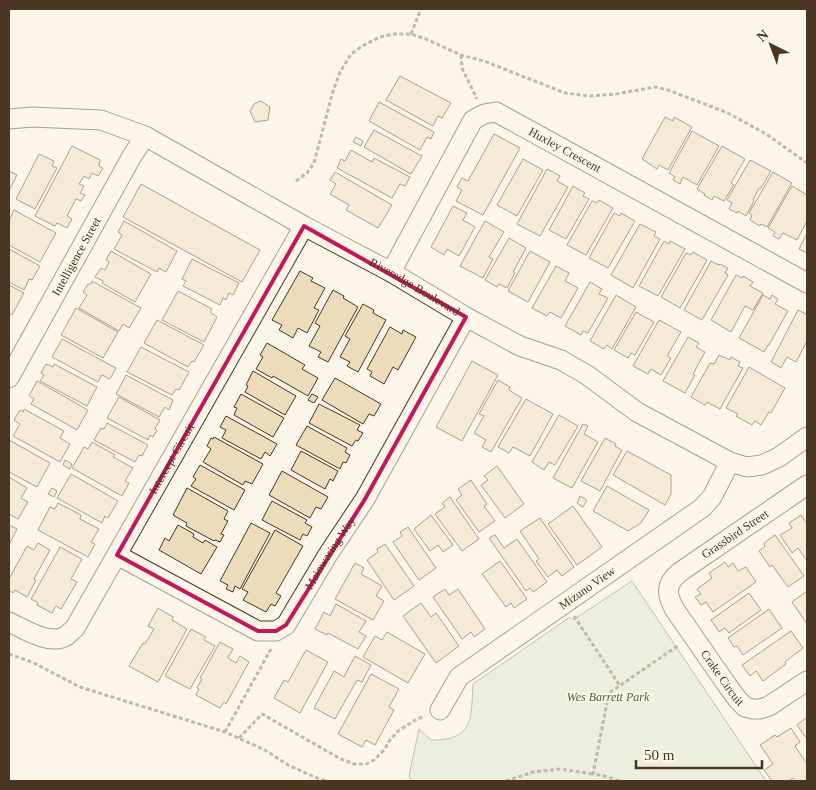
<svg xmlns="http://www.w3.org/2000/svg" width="816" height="790" viewBox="0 0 816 790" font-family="'Times New Roman',serif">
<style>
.green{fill:#dce7d0;stroke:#887966}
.building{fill:#ecdcbc;stroke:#4a3520}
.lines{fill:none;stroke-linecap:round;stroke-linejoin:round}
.minor-casing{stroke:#4a3520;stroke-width:21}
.path{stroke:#7f6f5c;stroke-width:3;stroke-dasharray:4 2.5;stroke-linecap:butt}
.minor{stroke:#fbf6e9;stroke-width:19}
.marked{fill:none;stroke:#c2185b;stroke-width:4;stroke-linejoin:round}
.labels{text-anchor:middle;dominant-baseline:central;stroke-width:4;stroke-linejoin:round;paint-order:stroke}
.street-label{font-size:12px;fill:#4a3520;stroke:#fbf6e9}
.park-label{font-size:12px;font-style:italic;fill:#436837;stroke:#fbf6e9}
</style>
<rect width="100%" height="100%" fill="#fbf6e9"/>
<path class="green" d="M632,581L766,781H412L409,776L419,729L431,740C474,741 471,718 473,684L570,617L573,620Z"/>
<g class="building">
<polygon points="400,76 451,103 442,118 438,116 433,126 386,100"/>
<polygon points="261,101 270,107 268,120 255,122 250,111 254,104"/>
<polygon points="379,102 434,132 431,139 427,137 420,150 369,121"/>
<polygon points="665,117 673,121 674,117 692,127 668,170 659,165 657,169 642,159"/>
<polygon points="374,130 422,156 411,174 364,147"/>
<polygon points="692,131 719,146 697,185 683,177 680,184 673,180 675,177 669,173"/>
<polygon points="494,134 520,148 483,215 456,201 462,190 457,187 462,178 468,181"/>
<polygon points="356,137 363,141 361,146 353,142"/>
<polygon points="72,146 100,160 99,166 103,168 98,176 92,173 89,179 84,176 79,184 84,186 80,193 85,195 81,201 76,199 67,216 72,219 67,228 57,223 55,226 35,216"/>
<polygon points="722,146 745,159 731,183 734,185 724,201 714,196 712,200 704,195 705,194 697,189"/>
<polygon points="351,150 372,162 374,158 410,177 405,186 400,184 392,198 337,168 341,159 345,161"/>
<polygon points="39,154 54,161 52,166 57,168 35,209 16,199"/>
<polygon points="523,159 543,170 517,216 497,205"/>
<polygon points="750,160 771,171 761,188 759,188 753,200 754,201 746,216 738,211 737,213 729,209 732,203 727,200"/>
<polygon points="547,169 560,176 557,181 568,187 540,236 517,224"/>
<polygon points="9,171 17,175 9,191"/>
<polygon points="335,172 392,205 378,228 346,210 349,205 330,194 336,184 330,180"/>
<polygon points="773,172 792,183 767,227 761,224 760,226 750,220 752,215 749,213"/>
<polygon points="141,184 260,250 242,282 123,217"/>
<polygon points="573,186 585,193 583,196 589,199 566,239 549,230"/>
<polygon points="792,186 807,195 807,221 797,240 783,233 779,239 773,236 775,232 768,228"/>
<polygon points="599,200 613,208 586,255 567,245 592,201 597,203"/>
<polygon points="453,206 467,213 463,220 475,227 459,256 447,249 444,255 431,247"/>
<polygon points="14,210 56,233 40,262 9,245 9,221"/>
<polygon points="614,213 620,216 621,213 635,221 608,268 589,258"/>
<polygon points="124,221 177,251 166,272 159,268 157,272 114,249 122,235 118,232"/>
<polygon points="485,221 504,232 489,257 493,259 483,278 460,266"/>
<polygon points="640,224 656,232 654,236 660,239 633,288 611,275"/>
<polygon points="807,233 807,253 799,249"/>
<polygon points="509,238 526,248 513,272 515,273 507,288 499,284 497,287 485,280"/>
<polygon points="664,241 669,244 670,241 685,249 658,296 639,286"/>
<polygon points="9,249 40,266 32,280 29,279 24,290 9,282"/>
<polygon points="111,251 151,274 135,302 102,283 103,281 95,277 101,268 105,270 109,262 106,260"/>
<polygon points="530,251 550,262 528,302 508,291"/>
<polygon points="693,252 707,260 680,308 661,297 686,253 691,255"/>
<polygon points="192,259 239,283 233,295 229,293 226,300 223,298 220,305 183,286 186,281 182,279"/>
<polygon points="711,261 719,265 720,264 728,268 725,273 728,275 702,320 684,310"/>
<polygon points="556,266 569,273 565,281 578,288 561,318 550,312 547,316 532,308"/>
<polygon points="300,271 313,278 311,281 325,288 314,308 319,310 307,333 298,328 293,338 279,330 282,325 272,320"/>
<polygon points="736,275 742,278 743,276 753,282 750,286 763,293 753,310 745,306 731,332 711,320"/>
<polygon points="92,281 141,308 129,328 123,324 119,331 79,308 87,295 83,292 88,284 91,284"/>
<polygon points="590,282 602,289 599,294 608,298 588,333 583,331 581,335 565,326"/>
<polygon points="9,285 24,293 12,315 9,313"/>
<polygon points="333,290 344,296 343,298 358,307 328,362 318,357 321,352 309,346 320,326 315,323"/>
<polygon points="178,291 212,309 210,312 217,317 204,342 162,320"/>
<polygon points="616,295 636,307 612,349 607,345 604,349 590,341"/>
<polygon points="763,295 770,299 772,295 778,299 775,304 788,311 769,345 768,345 764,352 739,338"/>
<polygon points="363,304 374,310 373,313 386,320 358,372 347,366 350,362 340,357 350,339 345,336"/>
<polygon points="76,308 118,332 103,358 61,335"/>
<polygon points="798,310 806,314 807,314 807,341 796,362 787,357 781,368 771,362"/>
<polygon points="636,312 654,322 635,355 631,353 628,358 614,350"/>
<polygon points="157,320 204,345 194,362 192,361 188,367 144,343"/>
<polygon points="659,320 681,332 667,356 671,358 661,375 651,369 648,374 633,366"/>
<polygon points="390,327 402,334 403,330 416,337 398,370 393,367 384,384 370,376 372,372 367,369"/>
<polygon points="688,337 699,343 696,347 705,352 693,374 695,375 685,393 663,381"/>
<polygon points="62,339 116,368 110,379 102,375 98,382 52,357"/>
<polygon points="267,343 305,365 302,369 318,378 308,396 273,376 272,378 256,369 263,357 260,355"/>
<polygon points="141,347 189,372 179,390 176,389 172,395 127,372"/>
<polygon points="719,355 730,360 731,357 740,362 738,366 743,368 720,409 707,402 705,405 691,397 710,363 714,364"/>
<polygon points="472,361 498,375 462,441 436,427"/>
<polygon points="46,364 53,367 54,364 97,387 87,406 40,381 44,375 41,373"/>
<polygon points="749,367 785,388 771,413 769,412 761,425 755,421 752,425 736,416 738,414 726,408"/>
<polygon points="253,371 296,396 285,415 245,392 248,386 246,385"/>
<polygon points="126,375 173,400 169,410 165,407 159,417 116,394"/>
<polygon points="335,378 381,404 374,416 369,414 363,424 322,400"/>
<polygon points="498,380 510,387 509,390 522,398 491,452 482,447 486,440 474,433 484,416 479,414"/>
<polygon points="37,381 88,410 77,430 31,404 34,399 29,396"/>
<polygon points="241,394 284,418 273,437 234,415 237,408 234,407"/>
<polygon points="312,394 318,397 314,403 308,400"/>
<polygon points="119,397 160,420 155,429 157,430 153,437 150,435 148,440 107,418"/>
<polygon points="526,399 553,414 530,456 513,447 509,453 498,447"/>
<polygon points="319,404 360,425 357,430 363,433 358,441 356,440 352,446 309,423"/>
<polygon points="24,409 64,431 60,438 70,444 60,462 13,436 20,424 14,420 20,410 23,412"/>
<polygon points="559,415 578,426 555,465 549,462 544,470 532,462"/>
<polygon points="226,416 277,444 270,456 265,452 261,459 222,438 226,430 220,427"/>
<polygon points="107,423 148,445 142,456 139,455 135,462 94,440 101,428 104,429"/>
<polygon points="583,424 588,426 584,434 598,442 572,488 553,478"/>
<polygon points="307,426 347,448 345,452 350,455 346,463 343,462 340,469 296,445"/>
<polygon points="214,437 263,464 252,484 245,481 243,485 203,462 211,449 207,446 211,438 213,439"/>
<polygon points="605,438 616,444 615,446 622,450 600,491 581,481"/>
<polygon points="9,440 50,463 37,487 9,472"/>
<polygon points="92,442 115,455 113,457 133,468 125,481 129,483 122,496 72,468 84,447 88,449"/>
<polygon points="301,451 338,471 333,481 330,479 325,489 291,470"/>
<polygon points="627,451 671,475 671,494 665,505 613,475"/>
<polygon points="65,460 72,464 70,469 63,465"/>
<polygon points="200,465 245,490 234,510 191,486 196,479 193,477"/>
<polygon points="497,466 524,504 505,518 481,485 488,480 484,476"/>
<polygon points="282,471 328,497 321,509 316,507 310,518 269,495"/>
<polygon points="71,474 118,501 108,518 105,516 102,523 57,498"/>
<polygon points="9,477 27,488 21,498 28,502 18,519 9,514"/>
<polygon points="471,480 487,504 484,506 495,521 479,532 456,500 462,495 458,489"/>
<polygon points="607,486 649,510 641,523 628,531 593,511"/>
<polygon points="52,488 57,491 54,497 48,494"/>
<polygon points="187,488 228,511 224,519 228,521 221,534 224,535 220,542 215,540 214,541 186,526 187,523 173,515"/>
<polygon points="580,496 587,500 583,507 577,503"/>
<polygon points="450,497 479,539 462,551 435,514 445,507 442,503"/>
<polygon points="272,501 307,520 305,523 312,527 307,536 303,534 300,540 262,520"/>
<polygon points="58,503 81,515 80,519 99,529 91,542 95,544 88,557 38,530 50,507 55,509"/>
<polygon points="573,506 602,547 577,565 548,524"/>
<polygon points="431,515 453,545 443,552 438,545 430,551 414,529"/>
<polygon points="801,515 807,524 807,561 798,548 792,553 780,535 792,528 789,523"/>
<polygon points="540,518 574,567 562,576 557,570 548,577 536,561 539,559 520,531"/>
<polygon points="251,523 270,533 240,589 235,586 233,592 226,589 228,585 220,581"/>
<polygon points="9,525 17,529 9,545"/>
<polygon points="178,525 194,534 193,537 203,543 205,540 217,547 201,574 159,550 165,538 169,541"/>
<polygon points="408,527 436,568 419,580 393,542 402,536 400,532"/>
<polygon points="275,530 303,546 276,593 281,596 275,606 271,604 266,612 243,600 248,592 242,589"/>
<polygon points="495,535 504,548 517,539 547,582 533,592 530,588 526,591 489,538"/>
<polygon points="775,535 804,576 788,587 772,565 770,567 759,551 765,546 764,543"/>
<polygon points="38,543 50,550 34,579 36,580 27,597 15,590 13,593 9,590 9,579 27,546 34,550"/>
<polygon points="385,544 414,586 394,600 367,560 378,552 377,549"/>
<polygon points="60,547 82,559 71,579 77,582 61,609 56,606 52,613 37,605 38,603 31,599"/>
<polygon points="500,561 527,599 514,608 511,603 506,607 482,574"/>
<polygon points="725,562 728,567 733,563 738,571 746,567 756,582 713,612 706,602 701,605 695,597 701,594 697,589 712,578 709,573"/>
<polygon points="355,563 364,568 361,574 382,586 376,596 384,601 373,620 335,599"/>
<polygon points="445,589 449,595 458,589 485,629 474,637 471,632 462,639 433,597"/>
<polygon points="807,591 807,624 792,602"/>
<polygon points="749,593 761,610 729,633 725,628 719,632 711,620"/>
<polygon points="421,603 431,617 436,613 459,646 436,663 403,616"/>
<polygon points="336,604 366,621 359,632 366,636 358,649 328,633 327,635 315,629 324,612 330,616"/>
<polygon points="158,608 173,617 172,620 187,629 158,682 129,666 143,643 145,644 154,629 148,626"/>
<polygon points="769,609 782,628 743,655 737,646 734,647 728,638"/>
<polygon points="191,629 206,637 204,640 215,646 190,689 165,676"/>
<polygon points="791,631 803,648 785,662 786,664 763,681 756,671 750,676 742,665"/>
<polygon points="387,632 425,654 408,683 363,657 375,636 382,640"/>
<polygon points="220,642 233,649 228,658 236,663 240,656 249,662 226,704 224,702 220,708 196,695 199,689 197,688 202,679 200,678"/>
<polygon points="306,650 328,662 300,713 274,698 284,680 288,682"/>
<polygon points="355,656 371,665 362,682 357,680 335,719 314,708 334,671 344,677"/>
<polygon points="371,674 399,689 389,707 394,710 375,745 366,740 362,747 338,734"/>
<polygon points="807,717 807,739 797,725"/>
<polygon points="791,728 800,742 795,746 807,764 807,781 795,781 793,778 789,781 772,781 764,770 773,764 760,745 775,735 777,737"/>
</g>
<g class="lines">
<g class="minor-casing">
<g id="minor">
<path id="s1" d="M9,119L32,117L101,120L145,136L304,226L391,272L466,317L520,346L561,360L587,375L637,412L730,462L747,467L762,465L779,457L807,437"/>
<path id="s2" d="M391,272L473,120L484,114L496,112L807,283"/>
<path id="s3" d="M9,378L132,156L145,136"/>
<path id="s4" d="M807,485L680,572C665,584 666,594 675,610L727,685L738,700L745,707L753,709H760L769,706L807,681"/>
<path id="s5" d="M117,555L258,631H276L286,625L327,556L365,499L466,317"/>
<path id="s6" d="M9,622C24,629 50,646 66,636C69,634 72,630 75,628L304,226"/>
<path id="s7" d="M440,710L459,677L702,508L712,497L730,462"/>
</g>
</g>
<g class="path">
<polyline points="411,34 421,9"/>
<polyline points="461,55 462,68 477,99"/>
<polyline points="296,181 307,173 314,163 333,91 340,72 351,54 364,45 380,37 394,34 411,34 426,39 461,55 484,61 565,93 590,96 616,94 655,87 668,90 728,113 766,134 807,163"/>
<polyline points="574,616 620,686"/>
<polyline points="9,654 32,662 80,687 225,732 265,750 288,765 317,778 327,781"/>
<polyline points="225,732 271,649"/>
<polyline points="239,738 262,714 339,758 354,764 366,764 374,760 384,750 390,740 398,731 417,719 425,716"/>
<polyline points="506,781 533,772 560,769 593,774"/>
<polyline points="619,781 604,776 593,774 609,693 679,645"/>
</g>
<use href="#minor" class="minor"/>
</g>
<path d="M0 0H816V790H0ZM304,226L466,317L365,499L286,625L276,631H258L117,555Z" fill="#fbf6e9" fill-opacity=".55" fill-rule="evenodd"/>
<path class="marked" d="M304,226L466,317L365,499L286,625L276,631H258L117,555Z"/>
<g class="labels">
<g class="street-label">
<text stroke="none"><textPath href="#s2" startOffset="276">Huxley Crescent</textPath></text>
<text stroke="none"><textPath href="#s3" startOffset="139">Intelligence Street</textPath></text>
<text stroke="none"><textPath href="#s1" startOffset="448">Riveredge Boulevard</textPath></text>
<text stroke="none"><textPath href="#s6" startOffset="268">Intercept Circuit</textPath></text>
<text transform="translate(735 534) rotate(-34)">Grassbird Street</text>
<text stroke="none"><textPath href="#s5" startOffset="274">Mainwaring Way</textPath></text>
<text stroke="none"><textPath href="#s7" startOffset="194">Mizuno View</textPath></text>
<text stroke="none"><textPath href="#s4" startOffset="280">Crake Circuit</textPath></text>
</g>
<g class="park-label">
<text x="608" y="697">Wes Barrett Park</text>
</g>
</g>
<rect width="816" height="790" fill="none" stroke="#4a3520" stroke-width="20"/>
<g transform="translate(771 45) rotate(318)" stroke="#fbf6e9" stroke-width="4" paint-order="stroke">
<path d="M0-4L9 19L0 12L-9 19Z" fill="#4a3520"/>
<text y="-8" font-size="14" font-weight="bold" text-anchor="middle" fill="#4a3520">N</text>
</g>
<path d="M636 760v8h126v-8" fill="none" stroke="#4a3520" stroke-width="2.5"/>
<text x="644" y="760" font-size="15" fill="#4a3520" stroke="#fbf6e9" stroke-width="4" paint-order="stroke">50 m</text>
</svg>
